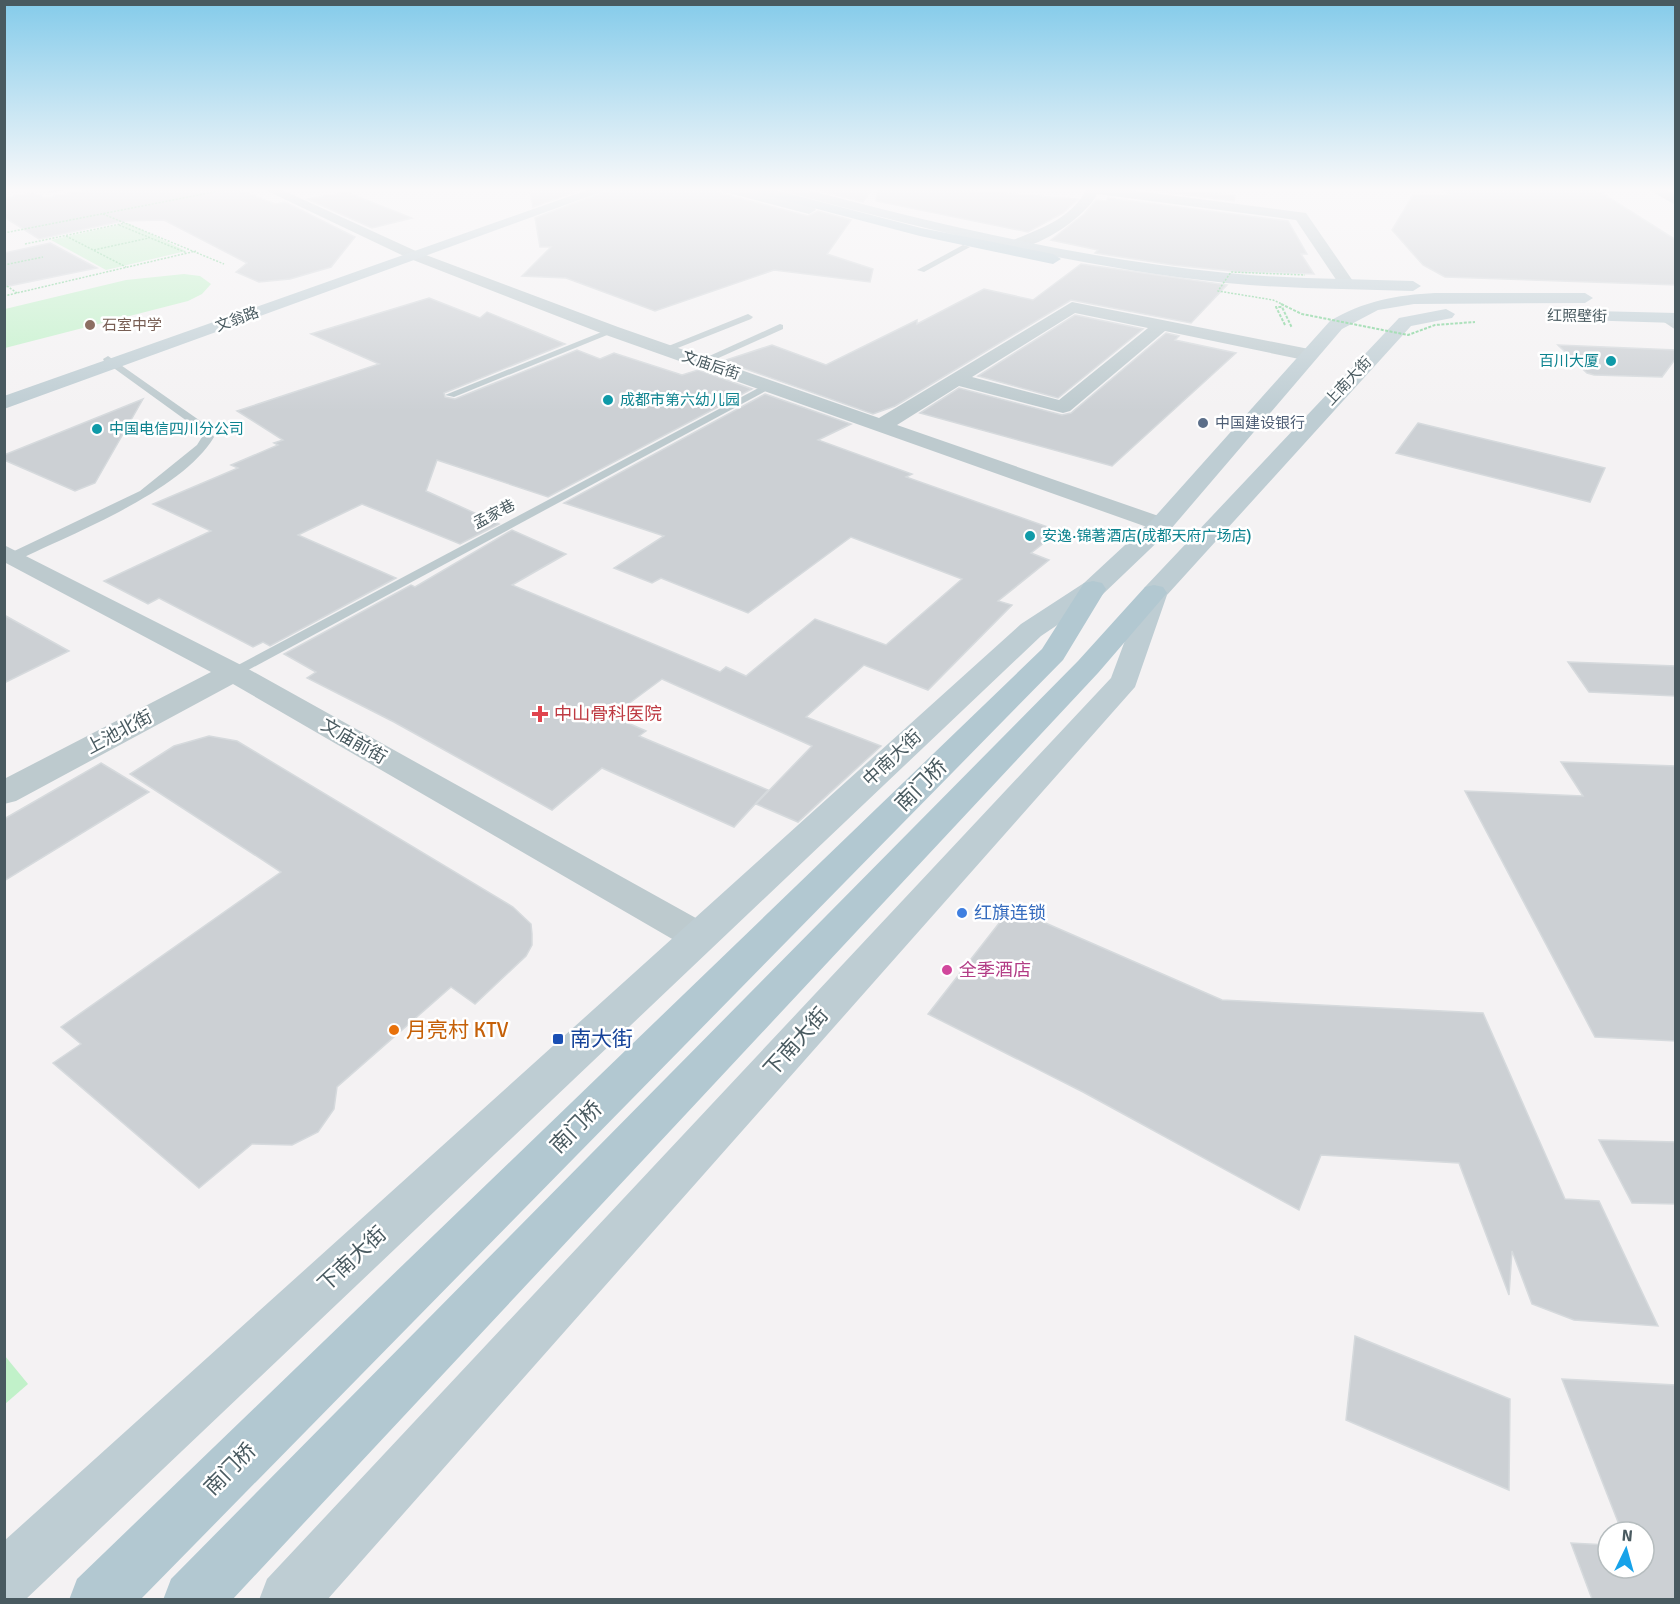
<svg xmlns="http://www.w3.org/2000/svg" width="1680" height="1604" viewBox="0 0 1680 1604" font-family="Signika,'Noto Sans SC',sans-serif">
<style>
.green{fill:#c1f1c9}
.building{fill:#ccd0d4;stroke:#d6dadd;stroke-width:1.5}
.lines{fill:none;stroke-linecap:round;stroke-linejoin:round}
.path-far1{stroke:#78d091;stroke-width:1.5;stroke-dasharray:2 1.5;stroke-linecap:butt}
.path{stroke:#78d091;stroke-width:2;stroke-dasharray:3 1.5;stroke-linecap:butt}
.service{fill:#bdcace;fill-rule:evenodd}
.minor{fill:#bdcace;fill-rule:evenodd}
.tertiary{fill:#bdcace;fill-rule:evenodd}
.secondary{fill:#becdd3;fill-rule:evenodd}
.primary{fill:#b2c8d1;fill-rule:evenodd}
.path-bridge-far1{stroke:#78d091;stroke-width:1.5;stroke-dasharray:2 1.5;stroke-linecap:butt}
.path-bridge{stroke:#78d091;stroke-width:2;stroke-dasharray:3 1.5;stroke-linecap:butt}
.education-dot{fill:#8d6e63;stroke:#fff;stroke-width:2}
.culture-dot{fill:#0f9aa8;stroke:#fff;stroke-width:2}
.service-dot{fill:#5c6f8a;stroke:#fff;stroke-width:2}
.health-dot{fill:#e0444e;stroke:#fff;stroke-width:2}
.shop-dot{fill:#3f7fe0;stroke:#fff;stroke-width:2}
.hotel-dot{fill:#d1479c;stroke:#fff;stroke-width:2}
.food-dot{fill:#e8710a;stroke:#fff;stroke-width:2}
.transit-dot{fill:#1a4fb4;stroke:#fff;stroke-width:2}
.labels{text-anchor:middle;dominant-baseline:central;stroke-width:5;stroke-linejoin:round;paint-order:stroke}
.far-street-label{font-size:15px;fill:#495a60;stroke:#fff}
.far-education-label{font-size:15px;fill:#785e54;stroke:#fff;text-anchor:start}
.far-culture-label{font-size:15px;fill:#0d838f;stroke:#fff;text-anchor:start}
.far-service-label{font-size:15px;fill:#4e5e75;stroke:#fff;text-anchor:start}
.health-label{font-size:18px;fill:#be3a42;stroke:#fff;text-anchor:start}
.street-label{font-size:18px;fill:#495a60;stroke:#fff}
.shop-label{font-size:18px;fill:#366cbe;stroke:#fff;text-anchor:start}
.hotel-label{font-size:18px;fill:#b23c85;stroke:#fff;text-anchor:start}
.near-street-label{font-size:21px;fill:#495a60;stroke:#fff}
.near-food-label{font-size:21px;fill:#c56008;stroke:#fff;text-anchor:start}
.near-transit-label{font-size:21px;fill:#164399;stroke:#fff;text-anchor:start}
</style>
<rect width="100%" height="100%" fill="#f4f2f3"/>
<g class="green">
<polygon points="128,223 186,251 106,270 51,240"/>
<polygon points="184,274 200,276 211,284 202,294 188,301 5,348 5,309 126,280"/>
<polygon points="5,1356 28,1384 5,1404 4,1404"/>
</g>
<g class="building">
<polygon points="98,188 235,188 275,204 285,202 355,237 331,267 290,279 259,282 236,272 247,263 164,220 122,221 39,239 4,217 4,198 33,193 45,198"/>
<polygon points="529,188 587,188 533,207"/>
<polygon points="614,188 718,188 720,193 808,216 818,211 851,220 827,254 873,269 870,282 774,270 655,311 566,278 522,276 551,247 540,247 535,218"/>
<polygon points="808,188 873,188 863,202"/>
<polygon points="878,188 937,188 1078,199 1063,213 1028,232 876,201"/>
<polygon points="1129,188 1146,188 1235,195 1234,201"/>
<polygon points="1442,188 1594,188 1676,240 1676,285 1445,277 1423,265 1392,230 1413,195 1451,196"/>
<polygon points="346,192 356,196 412,218 372,228 307,199"/>
<polygon points="1108,198 1288,221 1307,254 1301,254 1314,274 1240,272 1173,265 1095,253 1098,250 1051,240 1084,214 1096,200 1106,201"/>
<polygon points="50,243 97,268 4,287 4,253"/>
<polygon points="1081,264 1227,285 1191,323 1071,300 895,406 873,414 723,361 772,345 826,365 917,320 917,324 984,289 1033,300"/>
<polygon points="429,298 480,318 487,312 565,344 444,393 445,397 455,399 577,350 600,359 614,353 682,375 698,370 752,389 548,497 437,460 426,491 499,524 460,544 362,504 298,535 396,578 270,646 263,642 253,647 159,598 148,604 104,581 211,531 153,504 238,468 231,465 278,445 274,443 283,440 237,411 379,364 311,334"/>
<polygon points="1075,315 1143,329 1058,398 978,376"/>
<polygon points="1166,333 1179,336 1175,340 1236,353 1112,466 920,413 959,388 1062,415 1071,413"/>
<polygon points="1558,345 1676,350 1676,358 1662,377 1594,375 1587,373"/>
<polygon points="765,394 851,424 818,440 912,474 906,477 1059,531 1031,553 1049,560 998,601 1012,605 928,690 864,665 806,717 881,746 798,822 756,804 812,746 662,679 612,716 646,731 639,736 768,790 734,827 602,768 552,810 394,722 307,678 316,672 284,654 411,585 415,587 512,530 566,554 512,585 720,672 726,667 746,676 815,619 886,645 962,579 851,537 748,613 661,578 652,583 614,568 664,536 564,503"/>
<polygon points="143,399 95,483 75,491 4,460 4,455"/>
<polygon points="1418,423 1605,468 1590,502 1396,453"/>
<polygon points="4,615 69,651 4,683"/>
<polygon points="1568,662 1676,666 1676,696 1589,692"/>
<polygon points="209,736 237,741 513,907 531,924 532,934 532,945 526,956 475,1004 451,987 337,1087 334,1109 318,1132 292,1145 252,1144 199,1188 53,1063 81,1044 61,1027 281,872 130,774 174,746"/>
<polygon points="1561,762 1676,766 1676,1041 1595,1037 1465,791 1583,796"/>
<polygon points="101,763 149,792 4,881 4,819"/>
<polygon points="1011,908 1222,1000 1483,1013 1565,1199 1599,1201 1658,1326 1574,1320 1532,1304 1512,1251 1509,1295 1459,1163 1321,1155 1299,1210 1083,1092 928,1014"/>
<polygon points="1599,1140 1676,1142 1676,1204 1632,1203"/>
<polygon points="1355,1336 1510,1399 1509,1490 1346,1420"/>
<polygon points="1562,1379 1676,1385 1676,1599 1592,1599 1571,1543 1608,1545 1608,1568 1644,1568 1644,1532 1622,1532"/>
</g>
<g class="lines">
<g class="path-far1">
<polyline points="103,214 224,264"/>
<polyline points="119,225 187,253"/>
<polyline points="4,233 224,190"/>
<polyline points="66,236 126,267"/>
<polyline points="25,244 125,223"/>
<polyline points="94,250 149,238"/>
<polyline points="4,265 43,257"/>
<polyline points="4,284 17,293"/>
<polyline points="4,296 196,251"/>
</g>
<polyline class="path" points="1285,325 1276,307 1282,307 1292,328"/>
<g class="service">
<polygon points="74,188 51,193 47,191"/>
<polygon points="963,245 970,247 924,272 917,270"/>
<polygon points="748,314 753,317 751,319 670,351 661,349"/>
<polygon points="1661,316 1667,316 1676,322 1676,330 1661,320"/>
<polygon points="780,324 783,325 783,329 705,364 696,362"/>
<polygon points="609,329 617,331 454,397 445,395"/>
<path d="M108,356L206,425L214,437C182,491 74,533 18,560H8V554L140,491L197,445L202,437L198,429L104,361L103,359Z"/>
<polygon points="766,384 775,386 239,675 233,677 225,672"/>
</g>
<g class="minor">
<path d="M261,188H278L418,252L618,327L879,418L1072,302L1309,349L1318,355L1309,361L1165,331L1070,411L1063,413L959,386L897,425L1170,520L1173,525L1170,530L1161,532L606,335L408,258ZM1075,313L1148,328L1059,400L972,377Z"/>
<path d="M1087,188H1114L1306,213L1355,284L1353,287H1341L1296,220L1097,194C1088,215 1034,253 1011,247L1008,244L1011,241C1041,228 1072,219 1087,188Z"/>
<polygon points="4,545 243,666 712,927 718,937 712,947 699,951 686,947 233,684 16,801 4,804 4,779 211,672 4,562"/>
</g>
<polygon class="tertiary" points="1645,188 1661,188 1676,195 1676,205"/>
<g class="secondary">
<polygon points="593,188 612,188 4,409 4,396"/>
<polygon points="720,188 740,188 814,207 816,210 809,214 721,191"/>
<path d="M779,188H800C941,225 1082,259 1227,273C1289,279 1351,279 1413,281L1421,286L1413,291C1351,289 1288,289 1227,283C1075,267 928,230 781,191Z"/>
<path d="M1435,293H1585L1593,298L1585,303L1414,304L1378,310L1342,329L1170,530L1102,595L1041,636L25,1600H4V1541L1021,624L1084,583L1152,520L1330,321C1363,301 1397,295 1435,293Z"/>
<polygon points="1446,309 1455,314 1452,318 1411,326 1167,595 1135,687 327,1600 259,1600 267,1579 1111,678 1145,587 1399,318"/>
<polygon points="1554,310 1676,313 1676,323 1548,319 1545,315"/>
</g>
<g class="primary">
<polygon points="748,188 768,188 921,228 1053,254 1061,259 1053,264 920,236 749,191"/>
<polygon points="1093,581 1102,583 1106,589 1063,660 140,1600 69,1600 77,1579 1042,649 1084,583"/>
<polygon points="1154,585 1163,587 1167,593 1098,673 232,1600 163,1600 171,1579 1078,661 1145,587"/>
</g>
<polyline class="path-bridge-far1" points="1284,305 1273,300 1218,291 1231,272 1305,275"/>
<polyline class="path-bridge" points="1281,304 1302,314 1408,335 1435,325 1475,322"/>
</g>
<linearGradient id="sky" x2="0" y2="1"><stop stop-color="#84cbea"/><stop offset="0.46" stop-color="#faf9fa"/><stop offset="1" stop-color="#faf9fa" stop-opacity="0"/></linearGradient>
<rect width="1680" height="412" fill="url(#sky)"/>
<circle class="education-dot" cx="90" cy="325" r="6"/>
<g class="culture-dot">
<circle cx="1611" cy="361" r="6"/>
<circle cx="608" cy="400" r="6"/>
<circle cx="97" cy="429" r="6"/>
<circle cx="1030" cy="536" r="6"/>
</g>
<circle class="service-dot" cx="1203" cy="423" r="6"/>
<path class="health-dot" d="M537 705h6v6h6v6h-6v6h-6v-6h-6v-6h6z"/>
<circle class="shop-dot" cx="962" cy="913" r="6"/>
<circle class="hotel-dot" cx="947" cy="970" r="6"/>
<circle class="food-dot" cx="394" cy="1030" r="6"/>
<rect class="transit-dot" x="552" y="1033" width="12" height="12" rx="3"/>
<g class="labels">
<g class="far-street-label">
<text transform="translate(1577 316) rotate(1)">红照壁街</text>
<text transform="translate(237 319) rotate(-20)">文翁路</text>
<text transform="translate(711 365) rotate(19)">文庙后街</text>
<text transform="translate(1348 381) rotate(-47)">上南大街</text>
<text transform="translate(494 514) rotate(-28)">孟家巷</text>
</g>
<g class="far-education-label">
<text x="102" y="325">石室中学</text>
</g>
<g class="far-culture-label">
<text x="1599" y="361" text-anchor="end">百川大厦</text>
<text x="620" y="400">成都市第六幼儿园</text>
<text x="109" y="429">中国电信四川分公司</text>
<text x="1042" y="536">安逸·锦著酒店(成都天府广场店)</text>
</g>
<g class="far-service-label">
<text x="1215" y="423">中国建设银行</text>
</g>
<g class="health-label">
<text x="554" y="714">中山骨科医院</text>
</g>
<g class="street-label">
<text transform="translate(119 732) rotate(-28)">上池北街</text>
<text transform="translate(354 741) rotate(30)">文庙前街</text>
<text transform="translate(892 758) rotate(-43)">中南大街</text>
</g>
<g class="shop-label">
<text x="974" y="913">红旗连锁</text>
</g>
<g class="hotel-label">
<text x="959" y="970">全季酒店</text>
</g>
<g class="near-street-label">
<text transform="translate(921 785) rotate(-45)">南门桥</text>
<text transform="translate(796 1042) rotate(-48)">下南大街</text>
<text transform="translate(576 1127) rotate(-45)">南门桥</text>
<text transform="translate(352 1259) rotate(-43)">下南大街</text>
<text transform="translate(230 1469) rotate(-45)">南门桥</text>
</g>
<g class="near-food-label">
<text x="406" y="1030">月亮村 KTV</text>
</g>
<g class="near-transit-label">
<text x="570" y="1039">南大街</text>
</g>
</g>
<rect width="1680" height="1604" fill="none" stroke="#495a60" stroke-width="12"/>
<g transform="translate(1626 1550) rotate(5)"><circle r="28" fill="#ffffff" stroke="#b6bdbf" stroke-width="1.5"/>
<path d="M0-4.5L10 22L0 15L-10 22Z" fill="#17a2e9"/>
<text y="-9" font-size="16" font-weight="bold" text-anchor="middle" fill="#495a60">N</text>
</g>
</svg>
